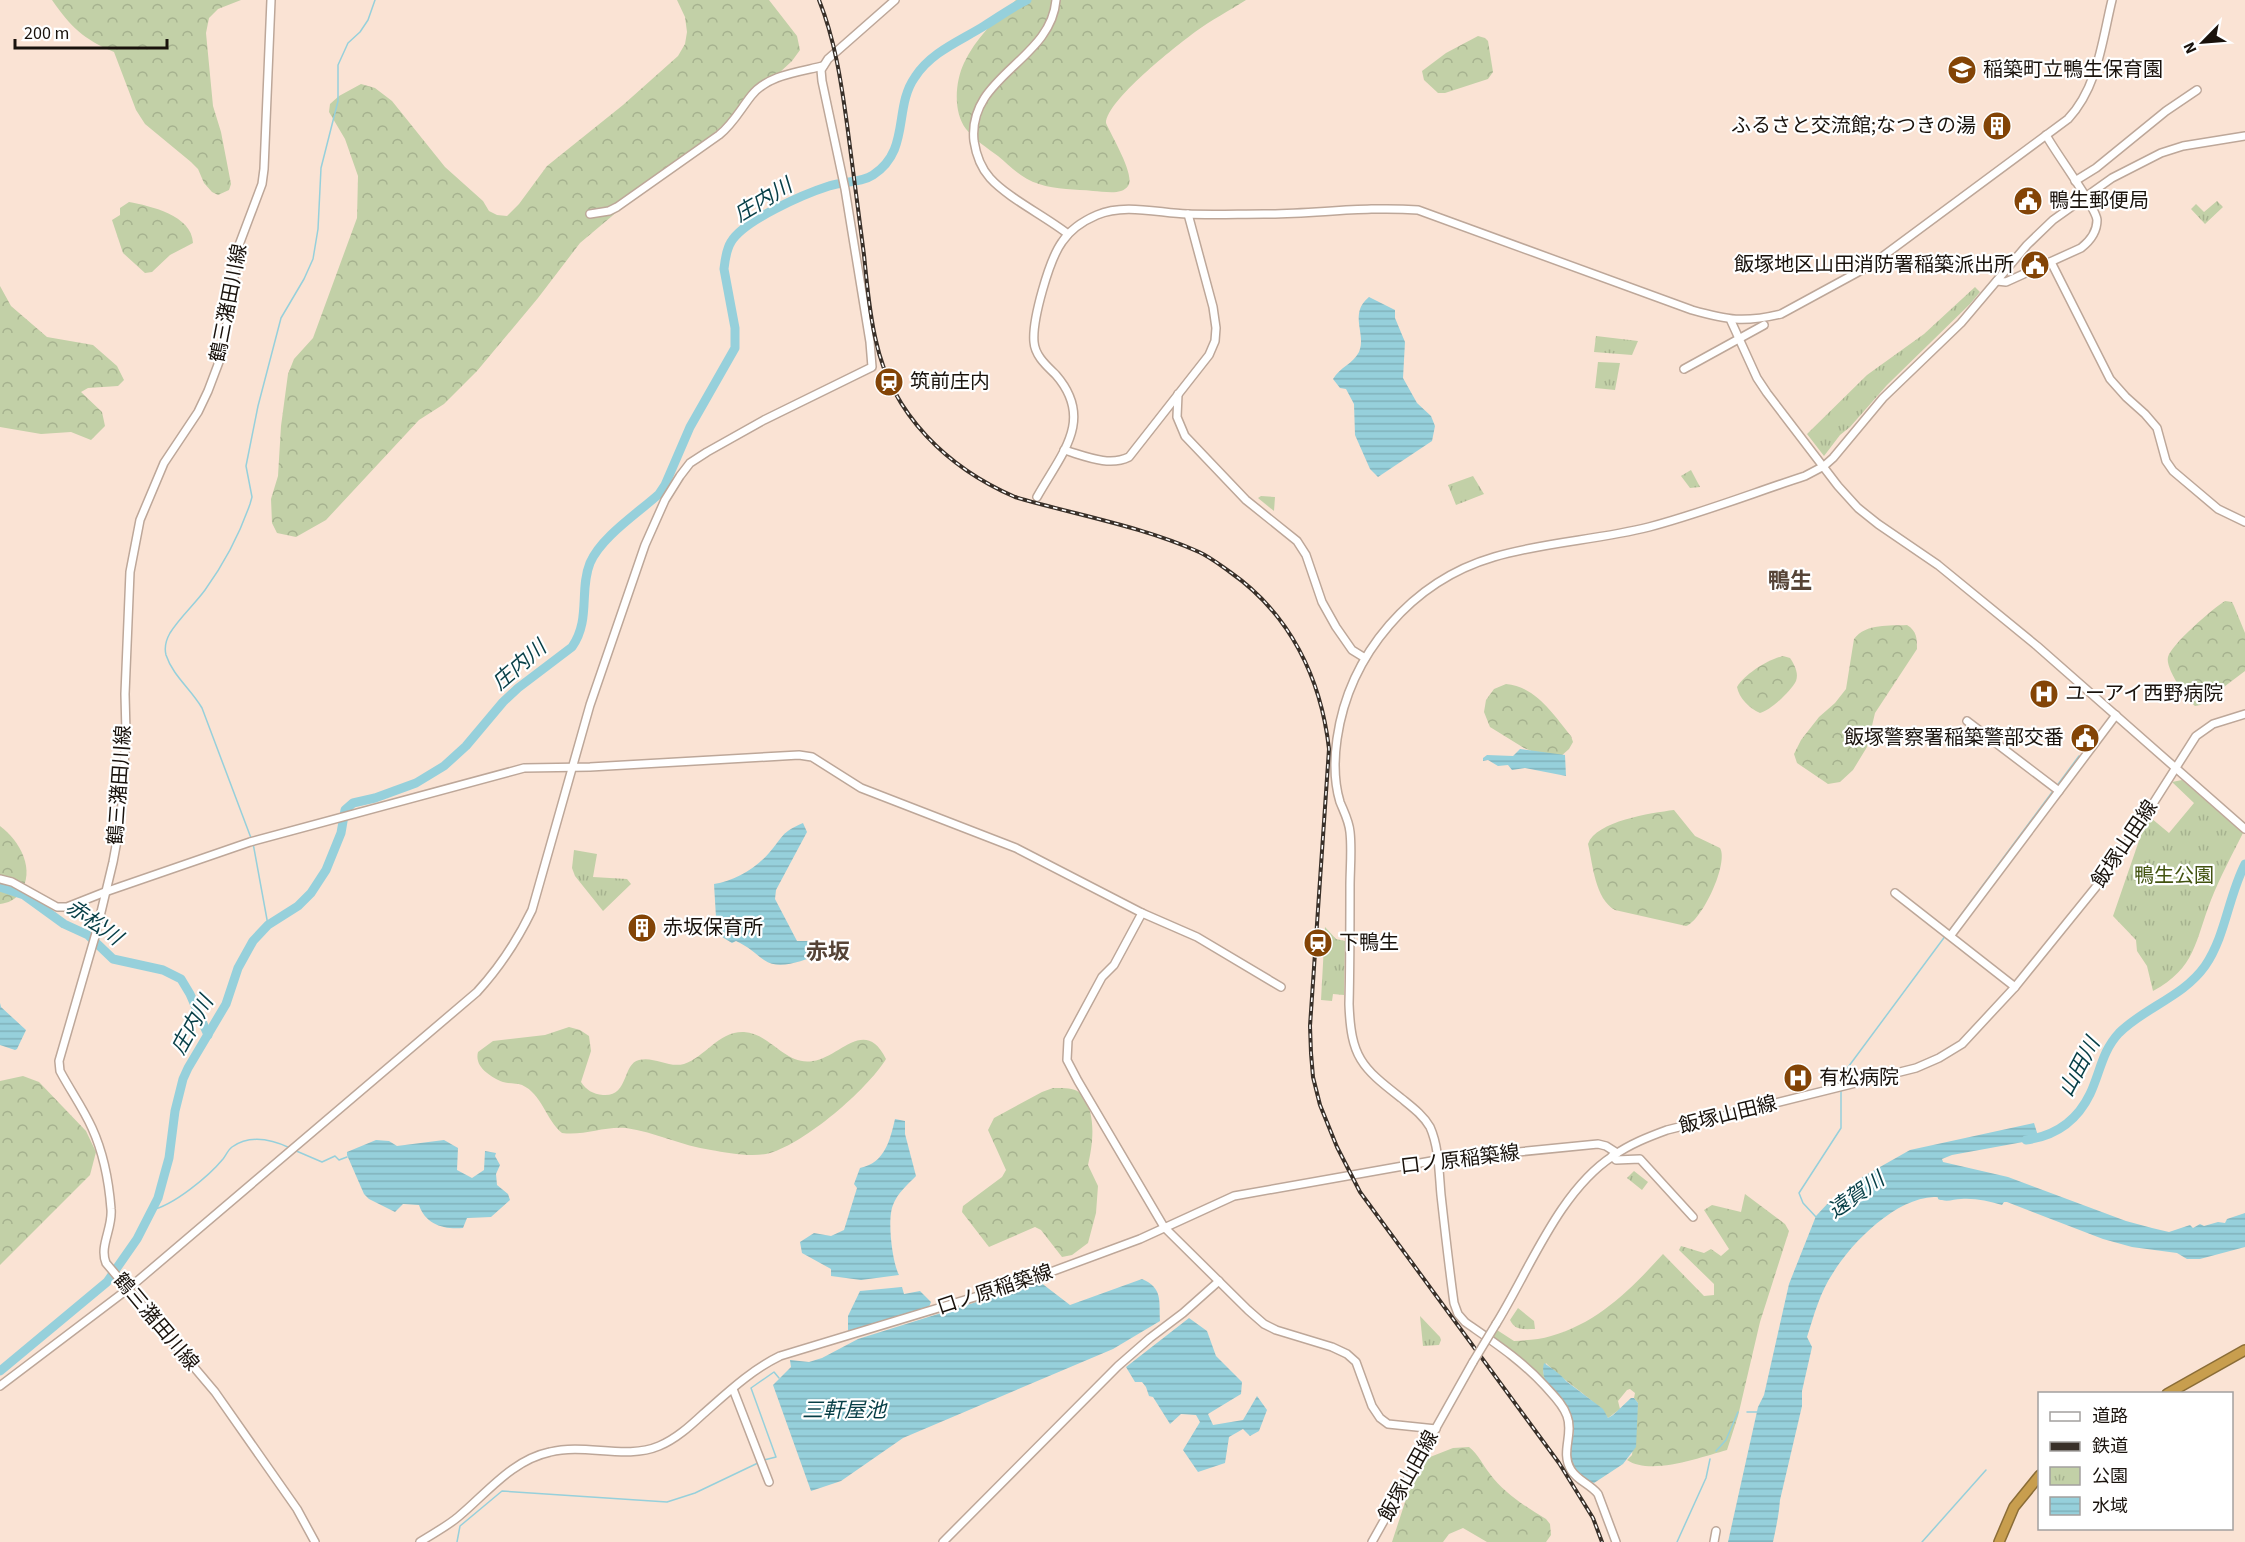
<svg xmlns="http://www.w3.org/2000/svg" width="2245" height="1542" viewBox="0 0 2245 1542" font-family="'Source Sans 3','Noto Sans JP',sans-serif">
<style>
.forest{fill:url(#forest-crowns)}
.park{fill:url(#park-tufts)}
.water{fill:url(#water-rules)}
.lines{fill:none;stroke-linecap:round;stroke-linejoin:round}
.stream{stroke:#96d0db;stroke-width:1.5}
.river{stroke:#96d0db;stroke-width:9}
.secondary-casing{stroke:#bda799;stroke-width:10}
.highway-casing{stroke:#8b6d37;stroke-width:12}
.secondary{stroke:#fff;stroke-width:7}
.highway{stroke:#c89e4e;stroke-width:9}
.rail-casing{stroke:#393029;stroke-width:4}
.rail{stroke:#fff;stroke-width:1.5;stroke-dasharray:4.5;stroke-linecap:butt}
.secondary-bridge-casing{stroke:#bda799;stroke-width:10;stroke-linecap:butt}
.secondary-bridge{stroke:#fff;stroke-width:7}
.labels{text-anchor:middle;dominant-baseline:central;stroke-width:4.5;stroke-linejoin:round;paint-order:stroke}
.poi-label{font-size:20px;fill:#19120c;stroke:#fff;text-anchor:start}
.street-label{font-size:20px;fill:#19120c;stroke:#fff}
.park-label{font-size:20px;fill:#425310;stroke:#fff}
.water-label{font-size:21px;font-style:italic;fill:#063e46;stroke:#fff}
.quarter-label{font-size:22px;font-weight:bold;fill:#564437;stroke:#fff}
</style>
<defs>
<pattern id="forest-crowns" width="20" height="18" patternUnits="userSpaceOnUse" patternTransform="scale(1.5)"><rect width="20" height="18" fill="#c2d0a7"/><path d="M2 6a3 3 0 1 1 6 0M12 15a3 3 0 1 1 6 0" fill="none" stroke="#a6b28f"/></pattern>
<pattern id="park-tufts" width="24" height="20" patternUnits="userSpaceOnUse" patternTransform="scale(1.5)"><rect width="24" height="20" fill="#c2d0a7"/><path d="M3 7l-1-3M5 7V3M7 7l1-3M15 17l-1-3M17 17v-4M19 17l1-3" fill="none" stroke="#a6b28f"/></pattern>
<pattern id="water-rules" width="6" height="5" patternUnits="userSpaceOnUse" patternTransform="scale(1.5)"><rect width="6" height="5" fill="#96d0db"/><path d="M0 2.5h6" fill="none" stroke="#81b2bb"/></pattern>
</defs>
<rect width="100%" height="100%" fill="#fae3d4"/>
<g class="forest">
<path d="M52,0H241L218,9L209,18L206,33L213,106L221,132L231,184L229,190L218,195L212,192L204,183L198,169L191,162L145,124L136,110L114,52C83,39 71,27 52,0Z"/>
<polygon points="677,0 769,0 797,36 800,50 792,61 712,135 642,188 618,211 580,243 538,298 477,371 444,404 419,420 326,520 296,537 277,533 272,523 271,499 278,476 281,426 288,374 294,359 313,338 357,218 358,176 345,139 329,112 330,104 339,96 361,84 375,88 392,101 445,167 483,201 489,211 497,215 507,216 519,204 547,166 623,105 678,56 685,44 687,32 685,17"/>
<path d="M1016,0H1246C1229,11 1211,20 1195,32C1175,47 1107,100 1106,123C1111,135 1136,176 1128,186C1121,196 1103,191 1093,191C1076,189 1056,190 1039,184C1022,179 1011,167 998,156C987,148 975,140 966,129C953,112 955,82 964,63C975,39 997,18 1016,0Z"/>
<polygon points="1478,36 1485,38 1488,41 1493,72 1488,79 1445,93 1438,93 1424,80 1422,71 1446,53"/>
<path d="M129,202C150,206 192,215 193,243L170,255L152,272L145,273L123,253L112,220L120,215V208Z"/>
<polygon points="0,286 11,306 47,337 93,345 117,366 124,380 118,386 88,388 81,392 102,412 105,426 91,440 71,432 41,434 0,427"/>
<path d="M2225,601L2232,602L2234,606L2245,633V671L2200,705L2195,706C2186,698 2165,668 2168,657C2171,645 2213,608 2225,601Z"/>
<path d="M1907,625C1917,631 1917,639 1917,649L1875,713L1867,747L1853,770L1840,782L1828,784L1797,763L1794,754L1801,740L1819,717L1835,703L1846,689L1854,639C1866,623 1890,626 1907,625Z"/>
<path d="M1783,656L1790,658C1794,664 1799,673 1796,681C1792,690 1770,711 1760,713C1749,708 1739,698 1737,687C1745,674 1767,660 1783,656Z"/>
<path d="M1506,684C1535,686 1554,715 1571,736L1573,742L1569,749L1560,757L1551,759L1524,748L1490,727L1484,712L1486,700L1494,689Z"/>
<path d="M1674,810L1695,836L1720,848C1729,863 1702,921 1686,926L1615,910C1595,899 1593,865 1588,844C1596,821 1651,813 1674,810Z"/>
<path d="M0,826C20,841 36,870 20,893C15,900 8,903 0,904Z"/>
<path d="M569,1027L580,1030L589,1036L591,1051L581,1082C586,1090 593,1094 603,1095C629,1097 622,1064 639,1060C654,1056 668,1068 684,1064C705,1057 719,1031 744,1032C770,1033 785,1066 813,1061C839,1058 865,1016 886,1059C867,1090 805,1143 770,1153C753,1158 728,1153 711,1150C682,1146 655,1132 626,1128C604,1126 584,1136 562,1133C546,1120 542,1094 522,1085C517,1083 509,1084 503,1082C491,1077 474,1067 478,1052L493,1041L545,1035Z"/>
<polygon points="23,1076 39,1082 86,1131 96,1152 90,1175 0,1265 0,1081"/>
<path d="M1053,1088C1062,1088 1075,1087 1081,1094C1097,1112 1093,1144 1088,1165L1098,1186L1096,1213L1088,1243L1072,1255L1062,1257L1041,1230L1035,1227L989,1247L962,1212L963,1206L1002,1177L1006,1170L988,1130L994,1118L1042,1092Z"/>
<path d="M1745,1194L1785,1224L1789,1231L1760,1322L1738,1416L1727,1450C1701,1457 1651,1476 1627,1460L1632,1455L1638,1403L1634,1398L1635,1393L1630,1389L1627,1390L1618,1401L1620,1409L1608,1418C1592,1396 1564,1382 1546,1363L1543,1371L1546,1383L1516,1354L1493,1337L1497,1330L1514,1341C1526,1340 1540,1340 1551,1336C1598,1323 1631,1289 1663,1254L1704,1296L1714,1295V1284L1679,1250L1681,1246L1704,1253L1711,1249L1721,1256L1729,1249L1704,1210L1712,1205L1741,1212Z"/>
<path d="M1469,1447C1479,1455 1482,1464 1490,1474C1504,1493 1526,1507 1546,1519L1550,1524L1551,1535L1546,1542H1487L1463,1528L1449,1534L1443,1542H1392L1409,1490L1425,1459L1453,1448Z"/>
</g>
<g class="park">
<polygon points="2217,201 2223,207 2205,224 2191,209 2196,204 2204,212"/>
<polygon points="1975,287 1980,292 1970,304 1887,385 1850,427 1840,435 1824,456 1807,434 1867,375 1924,334"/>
<polygon points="1596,336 1638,341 1632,355 1594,352"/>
<polygon points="1598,362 1620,363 1615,390 1595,388"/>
<polygon points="1691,470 1700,487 1690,488 1681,476"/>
<polygon points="1473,476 1484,494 1456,505 1448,485"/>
<polygon points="1261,496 1275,497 1274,511 1258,498"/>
<path d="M2182,780L2243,833C2232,855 2220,877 2211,900C2195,941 2196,968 2153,991L2147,966L2137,951L2136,940L2113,916L2142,832L2151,818L2169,833L2194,803L2172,782Z"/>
<polygon points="574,850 597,854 593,877 627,879 631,884 603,911 575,876 572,868"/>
<polygon points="1325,927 1336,939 1345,941 1344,995 1333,994 1332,1001 1321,1000"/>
<polygon points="1634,1171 1648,1182 1642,1190 1627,1178"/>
<path d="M1518,1308L1534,1321L1535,1329C1525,1329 1515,1331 1510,1320Z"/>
<polygon points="1420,1316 1440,1337 1441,1340 1439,1345 1423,1346"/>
</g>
<g class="water">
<path d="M1369,297L1395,310V318L1405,342L1403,378L1417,403L1431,416L1435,426L1432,441L1378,477L1370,469L1355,435L1354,404L1346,389L1340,388L1333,379C1340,367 1353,364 1359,352C1367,334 1348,314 1369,297Z"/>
<polygon points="1520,749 1565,755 1566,776 1525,768 1512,770 1508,765 1498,766 1488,760 1483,761 1483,758 1487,755 1513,756"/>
<path d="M803,823L807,832L776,890L775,899L797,941H809L820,955C802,960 780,971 764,960C753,952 749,947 736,941L732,943L717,934L714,884C734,881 754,870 769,853C784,836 780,833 803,823Z"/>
<polygon points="0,1003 1,1007 26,1030 17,1049 15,1050 0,1045"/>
<path d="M895,1119L905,1121V1134L916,1176C907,1185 897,1194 893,1205C887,1219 892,1262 899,1275L861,1280L831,1276V1269L802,1253L800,1242L814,1233L831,1236L844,1230L857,1188L854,1184L860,1168C885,1163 890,1140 895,1119Z"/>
<path d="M2034,1123L2039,1139L1952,1155L1942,1159L1943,1162L2008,1177L2126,1221L2152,1228L2169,1232L2190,1225L2193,1228L2200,1224L2204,1226L2218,1222L2225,1223L2227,1219L2245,1213V1247L2200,1259H2187L2177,1253L2132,1247L2103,1239L2007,1202H2004L2002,1205C1988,1201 1975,1198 1961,1199C1955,1199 1948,1202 1942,1200C1934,1199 1942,1197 1934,1197C1896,1198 1852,1242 1833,1273C1820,1292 1814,1315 1807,1337L1812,1347L1802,1391V1406L1780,1500C1779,1514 1776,1528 1773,1542H1728L1758,1407L1764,1395L1789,1284L1816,1216L1829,1202L1864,1176L1910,1150Z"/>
<path d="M376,1140L389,1141L397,1146L444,1140L458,1148L457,1170L472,1178L484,1170L485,1151L496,1153L495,1156L500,1165L496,1174L497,1185L508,1194L510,1200L491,1217L467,1218L463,1228C444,1230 425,1224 419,1205L403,1204L395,1212L369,1199L364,1194L347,1155V1152Z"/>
<path d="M1142,1279C1163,1288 1159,1301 1160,1321L1113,1349L903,1438L841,1481L811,1491L773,1385L791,1367L790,1360L809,1362L822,1358L858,1339L1040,1282L1070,1305Z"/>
<polygon points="902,1287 904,1294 920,1291 931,1302 929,1307 848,1331 848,1316 860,1291"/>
<polygon points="1189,1318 1207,1331 1216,1356 1242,1382 1241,1394 1208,1414 1213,1425 1243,1420 1257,1396 1267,1410 1259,1431 1250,1436 1243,1429 1229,1437 1225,1463 1198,1472 1183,1450 1200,1422 1196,1415 1181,1414 1170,1424 1153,1397 1149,1396 1146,1387 1142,1382 1135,1382 1126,1367"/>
<path d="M1544,1363C1549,1366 1563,1376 1566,1381L1603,1409L1608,1418L1613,1415L1631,1398H1634L1638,1403L1636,1447L1623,1464L1594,1483C1584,1479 1573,1474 1570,1462C1567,1448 1578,1434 1572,1421C1563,1402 1538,1384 1544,1363Z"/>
</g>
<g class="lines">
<g class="stream">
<polyline points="2056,787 2079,756"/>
<path d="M251,838L202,708C191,689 173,676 166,655C164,647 166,640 170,633C180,617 194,605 205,590C223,565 240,533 250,504L252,497L246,466L258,406L281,318L304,279L313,259L318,229L321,168L338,101V65L348,43L360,32L368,20L375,0"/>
<polyline points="253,843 268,925"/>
<polyline points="1949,931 2053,791"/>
<polyline points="1841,1085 1843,1074 1946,935"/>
<polyline points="294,1150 322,1162 335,1156 339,1160 347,1157"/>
<path d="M151,1210C173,1206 209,1176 223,1159C226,1155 228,1150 232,1147C249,1135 271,1139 290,1148"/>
<polyline points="1816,1217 1803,1203 1799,1193 1841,1128 1841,1090"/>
<polyline points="1747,1412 1757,1412"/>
<polyline points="1716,1451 1726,1440 1738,1412"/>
<polyline points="764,1460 776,1457 751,1388 774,1372 779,1378"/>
<polyline points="457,1542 460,1526 502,1491 667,1502 695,1493 760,1462"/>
<polyline points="1677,1542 1706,1478 1710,1459"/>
<polyline points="1922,1542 1986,1470"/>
</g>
<g class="river">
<polyline points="0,887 24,895 64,924 88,935 113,959 163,970 181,979 190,994 208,1035"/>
<path d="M2026,1140C2055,1136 2077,1121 2090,1094C2100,1073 2102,1051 2119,1033C2145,1007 2183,997 2205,966C2226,935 2228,897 2245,864"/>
<path d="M0,1371L107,1282L137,1239L158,1198L164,1176L169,1158L175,1111L183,1079L188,1068L226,1004L238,968L253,941L268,925L298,906L311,893L326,870L341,833L345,810L353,803L375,798L416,783L444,766L466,746L503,702L518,688L572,647C591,620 579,590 590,563C601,537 638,513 659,494L665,485L690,427L735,348V328L724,269C725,260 726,250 731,242C744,220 804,194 829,186C843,181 861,183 873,175C911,150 893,108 915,77C931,52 960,41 984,26C999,17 1012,7 1027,0"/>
</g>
<g class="secondary-casing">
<g id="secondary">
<path d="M271,0L264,169L262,184L239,245L222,354L208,391L198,412L164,463L140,520L130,572L125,694L126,733L121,819L113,862L96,933L59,1061L60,1071C70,1090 83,1108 92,1128C103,1152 109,1183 111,1209C113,1228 99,1246 106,1263L215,1392L297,1509L315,1542"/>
<path d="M1056,0C1051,61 967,76 974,141C976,154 981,168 990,178C1008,198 1045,216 1068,234"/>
<polyline points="2075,181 2096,168 2166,111 2197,90"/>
<path d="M590,214L609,211L617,207L719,135C733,124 740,110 751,96C767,75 799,72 823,66"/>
<polyline points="2051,262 2110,379 2126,397 2145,414 2157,428 2166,461 2173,471 2218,509 2245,522"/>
<path d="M1997,281L2006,282L2081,248C2090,241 2097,232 2097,220C2096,207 2055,152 2046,135"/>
<polyline points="1731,321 1757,378 1767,393 1838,486 1858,508 1878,524 1938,565 2037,646 2245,829"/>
<polyline points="1684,369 1764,325"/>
<polyline points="1178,394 1177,417 1185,436 1246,500 1297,541 1306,555 1322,602 1336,627 1352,650 1365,658"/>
<path d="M1064,450C1085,456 1109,467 1129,457L1209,355L1215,341L1216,328L1213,307L1188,214"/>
<path d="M1037,497C1061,454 1095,420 1056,375C1047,366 1035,356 1034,342C1032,320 1049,260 1062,242C1070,230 1083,221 1097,215C1124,203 1159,213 1187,214C1212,215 1238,214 1264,214C1315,214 1366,206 1418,210L1692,310C1728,320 1743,323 1781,314L1871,265L2068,119C2098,87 2102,41 2112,0"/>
<polyline points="1967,721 2059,791"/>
<polyline points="0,879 12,882 57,907 67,907 105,892 250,842 524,768 590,767 799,755 812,757 861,788 1016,848 1142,913 1197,937 1281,987"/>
<polyline points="1895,893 2015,987"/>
<polyline points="1142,913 1114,965 1102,977 1068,1040 1067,1060 1078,1081 1164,1227 1248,1310 1264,1324 1276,1330 1332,1347 1347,1354 1356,1362 1372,1406 1380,1418 1388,1424 1436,1429"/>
<polyline points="1951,935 2116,715"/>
<polyline points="1612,1156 1616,1160 1640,1159 1693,1217"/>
<path d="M1496,1324C1529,1271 1559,1191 1613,1156C1630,1144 1648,1137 1667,1130L1916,1068L1939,1058L1962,1044L2015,987L2104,877L2128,843L2196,736L2213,724L2245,714"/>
<path d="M0,1386L128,1289L477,992C500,967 517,941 532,910L590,705L645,545L665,500L680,476L690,463L707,452L764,420L872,367L870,342L845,189L822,81L821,70L828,59L895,0"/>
<polyline points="733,1389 769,1482"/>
<path d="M420,1542C432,1534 446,1527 458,1517C487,1493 512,1460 550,1452C585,1443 626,1460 659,1446C676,1439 690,1426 703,1414C727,1393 751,1370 780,1356L1021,1283L1140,1239L1234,1196L1437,1160L1598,1144L1606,1146L1617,1153"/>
<polyline points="943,1542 1118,1366 1150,1338 1183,1313 1219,1281"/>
<polyline points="1372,1542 1473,1362"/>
<path d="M1616,1542L1598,1494C1590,1484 1578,1481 1571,1470C1560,1452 1574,1434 1567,1416C1563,1404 1553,1395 1545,1386C1520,1359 1495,1343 1465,1322L1458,1314L1454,1303C1449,1267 1445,1231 1441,1195C1439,1173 1439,1147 1430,1127C1423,1115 1412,1107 1401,1098C1361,1067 1351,1057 1349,1004C1350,965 1350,926 1350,886C1350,869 1352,850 1350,832C1349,821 1344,812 1340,802C1334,782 1334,760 1337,739C1349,654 1412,581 1494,557C1544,542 1598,540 1649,527C1702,513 1753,493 1805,476L1824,466L1833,458L1883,398L1961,323L2027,245L2053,220L2112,178L2161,153L2183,146L2245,136"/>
<polyline points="1714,1542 1716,1531"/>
</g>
</g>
<g class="highway-casing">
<g id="highway">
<polyline points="2167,1394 2245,1350"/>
<polyline points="1999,1542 2014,1507 2040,1475"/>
</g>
</g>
<use href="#secondary" class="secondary"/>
<use href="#highway" class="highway"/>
<g class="rail-casing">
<path id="rail" d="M819,0C835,40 841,81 847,124C853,168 858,211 864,255C867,283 869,312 876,341C892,415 948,468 1015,497C1076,515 1141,526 1199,552C1210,557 1220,565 1230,572C1290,614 1321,678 1329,749L1310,1026L1311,1053L1313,1077L1320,1105L1337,1147L1360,1192L1559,1463L1593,1518L1602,1542"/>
</g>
<use href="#rail" class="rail"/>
<g class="secondary-bridge-casing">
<polyline id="secondary-bridge" points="1473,1362 1496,1324"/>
</g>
<use href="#secondary-bridge" class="secondary-bridge"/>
</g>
<defs>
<g id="school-disc" transform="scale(1.5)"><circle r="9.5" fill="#834406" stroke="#fff"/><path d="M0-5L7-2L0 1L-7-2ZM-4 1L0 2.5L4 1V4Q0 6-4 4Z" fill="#fff"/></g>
<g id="building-disc" transform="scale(1.5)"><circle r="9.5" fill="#834406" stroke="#fff"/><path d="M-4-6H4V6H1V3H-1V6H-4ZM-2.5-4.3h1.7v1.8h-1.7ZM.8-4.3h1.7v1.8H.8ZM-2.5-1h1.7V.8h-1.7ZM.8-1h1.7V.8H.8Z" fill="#fff"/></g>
<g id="civic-disc" transform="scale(1.5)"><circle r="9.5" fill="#834406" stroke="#fff"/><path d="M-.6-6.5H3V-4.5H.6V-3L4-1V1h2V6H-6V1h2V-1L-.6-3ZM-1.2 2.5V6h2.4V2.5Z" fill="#fff"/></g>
<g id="station-disc" transform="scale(1.5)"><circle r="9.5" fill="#834406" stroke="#fff"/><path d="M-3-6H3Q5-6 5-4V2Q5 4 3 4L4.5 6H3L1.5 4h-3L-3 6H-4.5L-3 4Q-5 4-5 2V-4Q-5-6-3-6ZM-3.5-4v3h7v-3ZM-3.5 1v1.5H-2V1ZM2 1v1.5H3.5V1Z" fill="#fff"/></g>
<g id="hospital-disc" transform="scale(1.5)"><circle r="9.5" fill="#834406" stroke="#fff"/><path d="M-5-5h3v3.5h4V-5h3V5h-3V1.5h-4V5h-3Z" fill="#fff"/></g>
</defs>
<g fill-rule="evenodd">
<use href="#school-disc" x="1962" y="70"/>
<use href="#building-disc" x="1997" y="126"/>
<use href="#civic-disc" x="2028" y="201"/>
<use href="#civic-disc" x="2035" y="265"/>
<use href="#station-disc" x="889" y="382"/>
<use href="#hospital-disc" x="2044" y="694"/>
<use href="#civic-disc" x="2085" y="738"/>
<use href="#building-disc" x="642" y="928"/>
<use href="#station-disc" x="1318" y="943"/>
<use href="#hospital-disc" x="1798" y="1078"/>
</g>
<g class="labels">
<g class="poi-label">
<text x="1983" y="70">稲築町立鴨生保育園</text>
<text x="1976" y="126" text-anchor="end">ふるさと交流館;なつきの湯</text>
<text x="2049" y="201">鴨生郵便局</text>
<text x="2014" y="265" text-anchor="end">飯塚地区山田消防署稲築派出所</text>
<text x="910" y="382">筑前庄内</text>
<text x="2065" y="694">ユーアイ西野病院</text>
<text x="2064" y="738" text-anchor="end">飯塚警察署稲築警部交番</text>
<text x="663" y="928">赤坂保育所</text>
<text x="1339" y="943">下鴨生</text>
<text x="1819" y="1078">有松病院</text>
</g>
<g class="street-label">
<text transform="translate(229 303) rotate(-79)">鶴三潴田川線</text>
<text transform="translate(120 785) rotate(-86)">鶴三潴田川線</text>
<text transform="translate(2125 844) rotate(-56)">飯塚山田線</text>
<text transform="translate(1728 1115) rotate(-14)">飯塚山田線</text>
<text transform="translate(1460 1160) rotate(-7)">口ノ原稲築線</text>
<text transform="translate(995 1290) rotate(-18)">口ノ原稲築線</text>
<text transform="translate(156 1322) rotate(50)">鶴三潴田川線</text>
<text transform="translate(1409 1476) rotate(-61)">飯塚山田線</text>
</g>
<g class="park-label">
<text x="2174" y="876">鴨生公園</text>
</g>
<g class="water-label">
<text transform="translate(763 200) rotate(-31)">庄内川</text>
<text transform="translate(519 665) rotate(-41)">庄内川</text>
<text transform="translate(94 922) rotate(35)">赤松川</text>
<text transform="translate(192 1025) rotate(-61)">庄内川</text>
<text transform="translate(2079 1067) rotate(-62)">山田川</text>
<text transform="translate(1856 1195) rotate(-35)">遠賀川</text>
<text x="844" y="1410">三軒屋池</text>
</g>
<g class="quarter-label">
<text x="1790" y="581">鴨生</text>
<text x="828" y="952">赤坂</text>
</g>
</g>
<rect x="2038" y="1392" width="195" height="138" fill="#ffffff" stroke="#a3a09e" stroke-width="1.5"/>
<rect x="2050" y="1412" width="30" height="9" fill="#ffffff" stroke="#a3a09e" stroke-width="1.5"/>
<text x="2092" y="1422" font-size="18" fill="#19120c">道路</text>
<rect x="2050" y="1442" width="30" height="9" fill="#393029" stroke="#a3a09e" stroke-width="1.5"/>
<text x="2092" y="1452" font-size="18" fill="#19120c">鉄道</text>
<rect x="2050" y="1467" width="30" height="18" fill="url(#park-tufts)" stroke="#a3a09e" stroke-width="1.5"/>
<text x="2092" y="1482" font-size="18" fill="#19120c">公園</text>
<rect x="2050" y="1497" width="30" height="18" fill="url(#water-rules)" stroke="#a3a09e" stroke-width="1.5"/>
<text x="2092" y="1512" font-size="18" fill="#19120c">水域</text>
<g transform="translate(2203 42) rotate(245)" stroke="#ffffff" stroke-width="4.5" paint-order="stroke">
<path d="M0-4.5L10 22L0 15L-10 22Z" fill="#19120c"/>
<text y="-9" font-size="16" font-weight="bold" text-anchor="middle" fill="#19120c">N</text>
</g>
<path d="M15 39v9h152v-9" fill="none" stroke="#19120c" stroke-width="3"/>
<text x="24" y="39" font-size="18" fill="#19120c" stroke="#ffffff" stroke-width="4.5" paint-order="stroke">200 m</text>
</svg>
